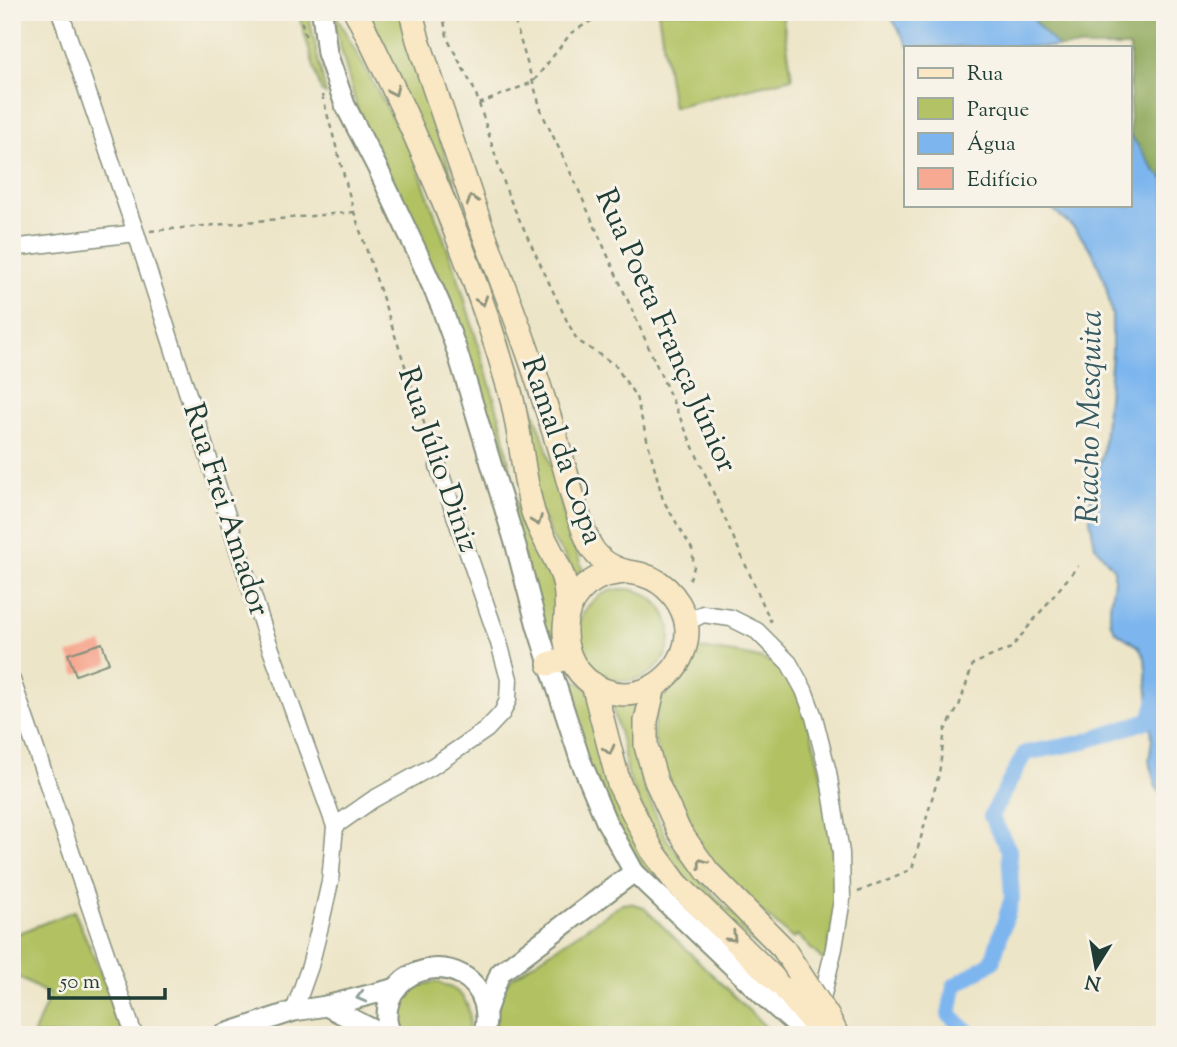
<svg xmlns="http://www.w3.org/2000/svg" width="1177" height="1047" viewBox="0 0 1177 1047" font-family="'Sorts Mill Goudy',serif">
<style>
.green{fill:#b2c264;stroke:#68804c;stroke-width:2}
.forest{fill:#8da85a;stroke:#567247;stroke-width:2}
.water{fill:#7db6ee;stroke:#4e7a91;stroke-width:2}
.lines{fill:none;stroke-linecap:round;stroke-linejoin:round}
.canal{stroke:#7db6ee;stroke-width:16}
.building{fill:#f7a992}
.minor-casing{stroke:#86917e;stroke-width:19}
.tertiary-casing{stroke:#86917e;stroke-width:23}
.secondary-casing{stroke:#86917e;stroke-width:26}
.path{stroke:#86917e;stroke-width:2.5;stroke-dasharray:5 5;stroke-linecap:butt}
.minor{stroke:#fff;stroke-width:16}
.tertiary{stroke:#fff;stroke-width:19}
.secondary{stroke:#fae7c3;stroke-width:23}
.tertiary-bridge-casing{stroke:#86917e;stroke-width:23;stroke-linecap:butt}
.secondary-bridge-casing{stroke:#86917e;stroke-width:26;stroke-linecap:butt}
.tertiary-bridge{stroke:#fff;stroke-width:19}
.secondary-bridge{stroke:#fae7c3;stroke-width:23}
.oneway{stroke:#8c927c}
.oneway2{stroke:#8f9e9a}
.labels{text-anchor:middle;dominant-baseline:central;stroke-width:6;stroke-linejoin:round;paint-order:stroke}
.street-label{font-size:30px;fill:#1f3d34;stroke:#f7f3e8}
.water-label{font-size:32px;font-style:italic;fill:#365b62;stroke:#f7f3e8}
</style>
<rect width="100%" height="100%" fill="#f7f3e8"/>
<filter id="ink" filterUnits="userSpaceOnUse"><feTurbulence type="fractalNoise" baseFrequency=".0143" numOctaves="2"/><feDisplacementMap in="SourceGraphic" scale="14" xChannelSelector="R" yChannelSelector="G"/><feConvolveMatrix kernelMatrix="1 2 1 2 8 2 1 2 1" color-interpolation-filters="sRGB"/></filter>
<filter id="wash" filterUnits="userSpaceOnUse"><feTurbulence type="fractalNoise" baseFrequency=".00686" numOctaves="4" result="noise"/><feDisplacementMap in="SourceGraphic" scale="28" xChannelSelector="R" yChannelSelector="G"/><feGaussianBlur stdDeviation="1.57" result="paint"/><feColorMatrix in="noise" values="0 0 0 0 0 0 0 0 0 0 0 0 0 0 0 0 0 1.4 0 .05"/><feComposite in="paint" operator="in"/></filter>
<g filter="url(#wash)">
<rect width="100%" height="100%" fill="#ede5c8"/>
<g class="green">
<polygon points="298,12 308,12 326,94 321,91"/>
<polygon points="331,12 334,12 413,155 458,277 502,425 520,524 548,564 560,601 554,633 566,674 587,688 678,902 653,881 619,829 582,752 503,490 364,134"/>
<polygon points="368,12 400,12 444,152 546,446 567,526 583,570 579,578 550,535 536,499 532,456"/>
<polygon points="658,12 782,12 792,78 673,107"/>
<circle cx="624" cy="635" r="46"/>
<path d="M695,649C716,650 769,655 783,670C799,686 805,712 811,733C826,788 837,846 835,903C834,923 829,943 825,962L797,935L793,939L731,885L696,843L674,803L653,735L657,703L666,694Z"/>
<path d="M612,703L639,706L630,736L643,786L667,840L698,878L721,903L768,946L798,981C758,947 717,914 683,875C659,846 639,807 627,771C624,761 624,749 621,739C618,727 614,716 612,703Z"/>
<polygon points="630,903 643,907 774,1035 494,1035 499,996 503,986 511,978 622,904"/>
<polygon points="74,911 128,1035 33,1035 50,995 12,974 12,936"/>
<path d="M436,982C464,989 475,1007 467,1035H401C393,1005 405,986 436,982Z"/>
</g>
<polygon class="forest" points="1030,12 1165,12 1165,180 1155,171 1130,134 1130,47 1058,47 1036,23"/>
<g class="water">
<polygon points="888,12 1030,12 1036,23 1058,47 909,47"/>
<polygon points="1130,134 1155,171 1165,180 1165,800 1156,787 1149,761 1152,739 1145,658 1139,647 1115,631 1110,621 1110,607 1114,580 1114,569 1095,546 1090,520 1091,494 1103,451 1112,354 1112,315 1105,282 1092,251 1074,228 1048,205 1130,205"/>
</g>
<g class="lines">
<polyline class="canal" points="972,1035 949,1015 954,986 992,962 1012,898 1009,850 991,816 1025,753 1080,743 1147,721 1151,717 1157,696"/>
</g>
<g id="blocks">
<polygon class="building" points="102,643 109,663 76,675 68,654"/>
</g>
</g>
<g filter="url(#ink)">
<use href="#blocks" fill-opacity="0" stroke="#86917e" stroke-width="2"/>
<g class="lines">
<g class="minor-casing">
<g id="minor">
<polyline points="60,12 136,233 265,633 335,826 330,882 321,922 310,966 294,1011"/>
<polyline points="12,248 136,233"/>
<polyline points="687,629 693,619 703,614 731,618 757,631 789,663 804,690 814,717 828,772 841,853 842,899 834,948 821,1003 817,1010"/>
<polyline points="12,680 134,1035"/>
<polyline points="335,826 372,800 433,766 486,730 502,713 508,700 509,679 499,643 438,466"/>
</g>
</g>
<g class="tertiary-casing">
<g id="tertiary">
<polyline points="322,12 327,53 345,105 378,169 418,254 441,306 457,351 516,546 537,626 580,759 606,821 634,872 770,1002"/>
<polyline points="326,1006 372,1029 379,1035"/>
<polyline points="486,1011 500,973 634,872"/>
<polyline points="222,1035 294,1011 326,1006 397,988"/>
<path d="M391,1035C390,1030 387,1024 387,1019C385,962 467,949 484,1003C487,1014 487,1024 483,1035"/>
</g>
</g>
<g class="secondary-casing">
<g id="secondary">
<path d="M356,12C418,134 473,260 510,392C521,431 522,473 533,512C539,532 552,550 560,570C567,584 567,601 566,617"/>
<path d="M411,12L418,40C438,98 457,157 477,215C495,265 515,314 532,364C542,394 552,425 561,455C569,482 575,510 586,536C593,556 607,567 628,572C633,573 638,573 643,575C667,582 685,605 687,629C688,664 658,694 624,694C563,692 542,608 596,579C605,574 616,573 626,572"/>
<polyline points="549,664 569,657"/>
<polyline points="593,684 619,784 652,850 677,884 785,989"/>
<polyline points="654,686 646,721 646,746 656,781 679,831 708,872 783,948"/>
</g>
</g>
<g class="path">
<polyline points="299,12 307,42"/>
<polyline points="442,12 448,40 475,91 508,195 566,319 577,340 615,365 636,397 663,500 692,549 694,567 689,581 686,583"/>
<polyline points="512,12 542,113 575,182 771,622"/>
<polyline points="322,95 354,212 434,453"/>
<polyline points="479,104 533,82 571,33 596,18 596,12"/>
<polyline points="150,231 354,212"/>
<polyline points="858,892 912,869 939,774 945,730 959,706 973,664 1011,648 1078,566"/>
</g>
<use href="#minor" class="minor"/>
<use href="#tertiary" class="tertiary"/>
<use href="#secondary" class="secondary"/>
<g class="tertiary-bridge-casing">
<polyline id="tertiary-bridge" points="770,1002 807,1035"/>
</g>
<g class="secondary-bridge-casing">
<g id="secondary-bridge">
<polyline points="783,948 828,1017 837,1035"/>
<polyline points="785,989 823,1035"/>
</g>
</g>
<use href="#tertiary-bridge" class="tertiary-bridge"/>
<use href="#secondary-bridge" class="secondary-bridge"/>
</g>
<defs><path id="oneway-chevron" d="M-2-3.5L2.5 0L-2 3.5" fill="none" stroke-width="1.6" stroke-linecap="round" stroke-linejoin="round" transform="scale(1.75)"/></defs>
<g class="oneway">
<use href="#oneway-chevron" transform="translate(394 91) rotate(65)"/>
<use href="#oneway-chevron" transform="translate(472 200) rotate(-109)"/>
<use href="#oneway-chevron" transform="translate(482 301) rotate(72)"/>
<use href="#oneway-chevron" transform="translate(537 521) rotate(69)"/>
<use href="#oneway-chevron" transform="translate(609 750) rotate(75)"/>
<use href="#oneway-chevron" transform="translate(702 863) rotate(-126)"/>
<use href="#oneway-chevron" transform="translate(732 937) rotate(44)"/>
</g>
<use class="oneway2" href="#oneway-chevron" transform="translate(361 997) rotate(165)"/>
</g>
<g class="labels">
<g class="street-label">
<text transform="translate(665 331) rotate(66)">Rua Poeta França Júnior</text>
<text transform="translate(561 451) rotate(71)">Ramal da Copa</text>
<text transform="translate(437 460) rotate(71)">Rua Júlio Diniz</text>
<text transform="translate(225 510) rotate(72)">Rua Frei Amador</text>
</g>
<g class="water-label">
<text transform="translate(1091 417) rotate(-89)">Riacho Mesquita</text>
</g>
</g>
<rect width="1177" height="1047" fill="none" stroke="#f7f3e8" stroke-width="42"/>
<rect x="904" y="46" width="228" height="161" fill="#f7f3e8" stroke="#a1aaa0" stroke-width="2"/>
<rect x="918" y="68" width="35" height="10" fill="#fae7c3" stroke="#a1aaa0" stroke-width="2"/>
<text x="967" y="80" font-size="21" fill="#1f3d34">Rua</text>
<rect x="918" y="98" width="35" height="21" fill="#b2c264" stroke="#a1aaa0" stroke-width="2"/>
<text x="967" y="116" font-size="21" fill="#1f3d34">Parque</text>
<rect x="918" y="133" width="35" height="21" fill="#7db6ee" stroke="#a1aaa0" stroke-width="2"/>
<text x="967" y="150" font-size="21" fill="#1f3d34">Água</text>
<rect x="918" y="168" width="35" height="21" fill="#f7a992" stroke="#a1aaa0" stroke-width="2"/>
<text x="967" y="186" font-size="21" fill="#1f3d34">Edifício</text>
<g transform="translate(1096 967) rotate(191)" stroke="#f7f3e8" stroke-width="5" paint-order="stroke">
<path d="M0-5L12 26L0 18L-12 26Z" fill="#1f3d34"/>
<text y="-10" font-size="19" font-weight="bold" text-anchor="middle" fill="#1f3d34">N</text>
</g>
<path d="M49 988v10h116v-10" fill="none" stroke="#1f3d34" stroke-width="3.5"/>
<text x="60" y="988" font-size="21" fill="#1f3d34" stroke="#f7f3e8" stroke-width="5" paint-order="stroke">50 m</text>
</svg>
